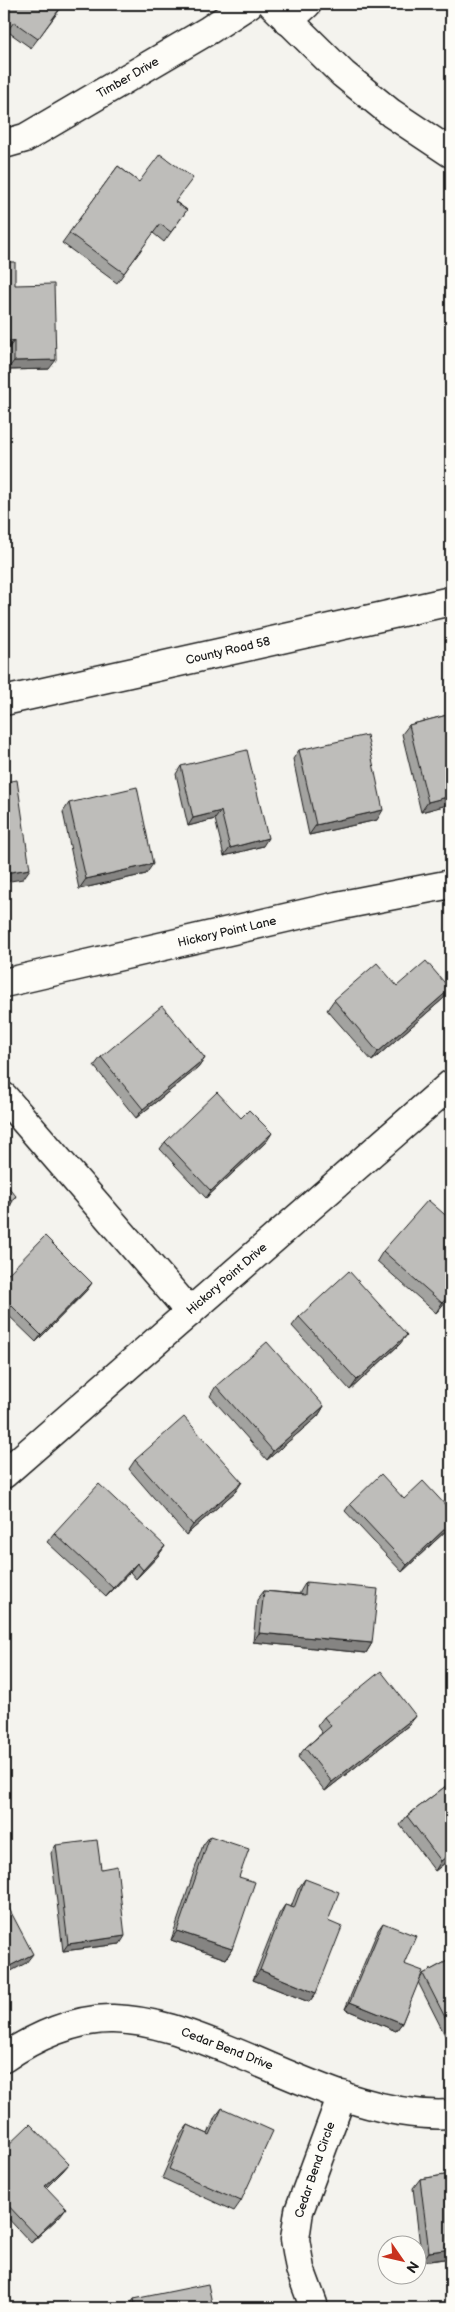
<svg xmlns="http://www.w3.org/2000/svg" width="455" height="2312" viewBox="0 0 455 2312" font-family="'Balsamiq Sans',sans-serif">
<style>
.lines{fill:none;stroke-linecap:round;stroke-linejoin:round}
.minor-casing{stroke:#1c1c1c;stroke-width:31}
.tertiary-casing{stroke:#1c1c1c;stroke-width:31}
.minor{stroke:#fdfcf7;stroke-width:28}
.tertiary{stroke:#fdfcf7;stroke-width:28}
.wall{fill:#a3a3a0;stroke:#1c1c1c}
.shaded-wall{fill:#858482;stroke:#1c1c1c}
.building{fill:#bebdba;stroke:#1c1c1c}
.labels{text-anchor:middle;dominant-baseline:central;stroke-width:4;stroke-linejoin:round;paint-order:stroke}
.street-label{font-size:12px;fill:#1c1c1c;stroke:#fdfcf7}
</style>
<rect width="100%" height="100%" fill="#f4f3ee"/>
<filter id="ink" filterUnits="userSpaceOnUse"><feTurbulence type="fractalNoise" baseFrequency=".02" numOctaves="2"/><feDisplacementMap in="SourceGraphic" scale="10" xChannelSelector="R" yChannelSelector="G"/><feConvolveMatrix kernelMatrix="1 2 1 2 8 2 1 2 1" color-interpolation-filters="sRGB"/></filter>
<g filter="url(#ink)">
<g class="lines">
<g class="minor-casing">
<g id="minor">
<polyline points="272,4 343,74 391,113 451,153"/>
<polyline points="288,21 307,4"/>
<polyline points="4,144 25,138 209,30 249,4"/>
<polyline points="4,983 337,906 451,884"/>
<polyline points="4,1097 190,1312"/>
<polyline points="4,1474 451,1084"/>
<path d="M4,2058C34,2037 76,2018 113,2019C153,2020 190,2034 227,2049C298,2077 373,2119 451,2114"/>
<polyline points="313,2304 300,2269 295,2239 299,2211 342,2095"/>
</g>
</g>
<g class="tertiary-casing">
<polyline id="tertiary" points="4,701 451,601"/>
</g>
<use href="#minor" class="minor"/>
<use href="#tertiary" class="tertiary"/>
</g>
<g class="wall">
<polygon points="4,4 64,4 31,48 7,31 4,36"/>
<polygon points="118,166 139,182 176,202 187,210 164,242 153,233 117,283 62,243"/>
<polygon points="4,262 15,285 49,369 7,370 7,350 4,350"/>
<polygon points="451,714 451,804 421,812 402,734 409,725"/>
<polygon points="299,750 377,820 309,835 293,759"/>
<polygon points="181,766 263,846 224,856 215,819 188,826 176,774"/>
<polygon points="69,803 146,874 79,889 63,812"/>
<polygon points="397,986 450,989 444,998 372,1061 327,1010 334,1000"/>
<polygon points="101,1057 205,1058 198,1068 136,1118 94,1066"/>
<polygon points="267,1141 206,1198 160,1149 165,1142"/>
<polygon points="383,1251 451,1295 436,1313 377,1261"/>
<polygon points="4,1278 87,1290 36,1342 4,1311"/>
<polygon points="299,1317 400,1344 350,1390 292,1326"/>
<polygon points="216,1386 324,1406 318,1416 267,1460 210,1396"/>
<polygon points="135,1460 236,1491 186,1535 129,1469"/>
<polygon points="404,1499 451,1511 451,1526 402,1572 345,1511 350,1504"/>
<polygon points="54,1533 165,1546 158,1556 136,1579 130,1572 106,1597 47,1542"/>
<polygon points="306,1582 372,1643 366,1653 253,1642 257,1600 264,1591 300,1594 300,1592"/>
<polygon points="416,1716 409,1725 325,1791 298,1757 305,1748 322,1733 317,1726 324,1717"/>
<polygon points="451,1782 451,1858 435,1871 400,1825 407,1816"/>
<polygon points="210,1836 239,1877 232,1949 226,1959 171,1940 203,1845"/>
<polygon points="56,1845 101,1869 120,1944 63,1951 51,1853"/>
<polygon points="305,1879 328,1921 316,1993 309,2002 253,1980 279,1914 285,1905 291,1907 298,1889"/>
<polygon points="383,1923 404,1964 420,1979 423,1974 451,1959 451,2039 448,2041 418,1982 402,2023 396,2031 345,2009 378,1930"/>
<polygon points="222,2108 241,2201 234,2211 162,2178 181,2134 188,2125 208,2134 215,2117"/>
<polygon points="4,2149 63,2171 46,2188 60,2216 31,2243 4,2214"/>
<polygon points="451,2174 451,2258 422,2262 413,2188 420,2179"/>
<polygon points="134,2299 213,2308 128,2308"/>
</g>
<g class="shaded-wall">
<polygon points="4,341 14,341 7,350 4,350"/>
<polygon points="56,360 49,369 7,370 14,361"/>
<polygon points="451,796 451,804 421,812 428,802"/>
<polygon points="383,810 377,820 309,835 316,825"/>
<polygon points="221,811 215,819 188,826 193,818"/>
<polygon points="268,838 263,846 224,856 230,848"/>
<polygon points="153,864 146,874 79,889 86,879"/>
<polygon points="30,869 23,879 4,882 4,873"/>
<polygon points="450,989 444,998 372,1061 378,1052"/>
<polygon points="205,1058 198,1068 136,1118 143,1109"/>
<polygon points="272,1133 267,1141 206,1198 211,1191"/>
<polygon points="16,1196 10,1206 4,1211 4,1207"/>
<polygon points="92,1283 87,1290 36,1342 41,1335"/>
<polygon points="451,1293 451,1295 436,1313 442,1303"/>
<polygon points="407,1335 400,1344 350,1390 357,1380"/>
<polygon points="324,1406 318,1416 267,1460 273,1451"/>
<polygon points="242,1482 236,1491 186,1535 193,1525"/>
<polygon points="451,1523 451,1526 402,1572 407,1565"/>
<polygon points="165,1546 158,1556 136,1579 143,1570"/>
<polygon points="137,1563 130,1572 106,1597 113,1588"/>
<polygon points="259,1633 372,1643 366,1653 253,1642"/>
<polygon points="416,1716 409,1725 325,1791 332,1782"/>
<polygon points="451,1853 451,1858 435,1871 441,1861"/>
<polygon points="177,1931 232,1949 226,1959 171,1940"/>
<polygon points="125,1936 120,1944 63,1951 68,1944"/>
<polygon points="33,1954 26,1963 4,1975 4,1969"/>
<polygon points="260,1970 316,1993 309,2002 253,1980"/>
<polygon points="350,2002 402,2023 396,2031 345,2009"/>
<polygon points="69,2164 63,2171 40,2194 45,2186"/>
<polygon points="66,2208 60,2216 31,2243 37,2236"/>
<polygon points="451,2249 451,2258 422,2262 429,2252"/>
</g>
<g class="building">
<polygon points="4,4 63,4 38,39 14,22 4,35"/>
<polygon points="160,154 193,178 175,202 187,210 171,232 160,224 124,273 69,233 118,166 139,182"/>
<polygon points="4,262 15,262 15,285 54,284 56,360 14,361 14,341 4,341"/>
<polygon points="451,714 451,796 428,802 409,725"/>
<polygon points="367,735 383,810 316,825 299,750"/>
<polygon points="247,750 268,838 230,848 221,811 193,818 181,766"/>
<polygon points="17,780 30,869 4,873 4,782"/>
<polygon points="137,787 153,864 86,879 69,803"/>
<polygon points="426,961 450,989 378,1052 334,1000 377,963 397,986"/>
<polygon points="162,1006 205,1058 143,1109 101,1057"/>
<polygon points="217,1092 241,1118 249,1110 272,1133 211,1191 165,1142"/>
<polygon points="4,1182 16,1196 4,1207"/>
<polygon points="428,1200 451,1220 451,1293 442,1303 383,1251"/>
<polygon points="45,1236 92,1283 41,1335 4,1298 4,1278"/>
<polygon points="349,1271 407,1335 357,1380 299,1317"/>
<polygon points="267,1342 324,1406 273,1451 216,1386"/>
<polygon points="184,1417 242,1482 193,1525 135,1460"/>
<polygon points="381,1474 404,1499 423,1481 451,1511 451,1523 407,1565 350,1504"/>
<polygon points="99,1484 165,1546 143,1570 137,1563 113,1588 54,1533"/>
<polygon points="306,1582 378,1589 372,1643 259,1633 264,1591 305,1595"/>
<polygon points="381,1671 416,1716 332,1782 305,1748 331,1726 324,1717"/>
<polygon points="451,1782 451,1853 441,1861 407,1816"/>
<polygon points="210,1836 249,1849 239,1877 255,1882 232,1949 177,1931"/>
<polygon points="97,1840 101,1869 117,1866 125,1936 68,1944 56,1845"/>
<polygon points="305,1879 339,1892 328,1921 342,1927 316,1993 260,1970 285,1905 294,1908"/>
<polygon points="4,1899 33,1954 4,1969"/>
<polygon points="383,1923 416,1936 404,1964 423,1971 402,2023 350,2002"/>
<polygon points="451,1959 451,2029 423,1974"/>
<polygon points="222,2108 273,2131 241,2201 169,2169 188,2125 210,2135"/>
<polygon points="30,2124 69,2164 45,2186 66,2208 37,2236 4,2201 4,2149"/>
<polygon points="451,2174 451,2249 429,2252 420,2179"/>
<polygon points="208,2284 213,2308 136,2308 134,2299"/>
</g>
</g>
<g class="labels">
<g class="street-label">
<text transform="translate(128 78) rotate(-30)">Timber Drive</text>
<text transform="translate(228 651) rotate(-13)">County Road 58</text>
<text transform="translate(227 932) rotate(-13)">Hickory Point Lane</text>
<text transform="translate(227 1279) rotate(-41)">Hickory Point Drive</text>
<text transform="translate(227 2049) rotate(21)">Cedar Bend Drive</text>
<text transform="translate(315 2170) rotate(-71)">Cedar Bend Circle</text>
</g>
</g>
<rect width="455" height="2312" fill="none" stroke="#fdfcf7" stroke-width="20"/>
<rect x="10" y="10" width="435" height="2292" fill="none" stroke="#1c1c1c" stroke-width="2" filter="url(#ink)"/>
<g transform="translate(402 2260) rotate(124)"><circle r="24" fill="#fdfcf7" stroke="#a3a29f"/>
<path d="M0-4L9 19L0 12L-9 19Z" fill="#c8321e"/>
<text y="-8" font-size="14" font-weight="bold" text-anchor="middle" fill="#1c1c1c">N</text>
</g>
</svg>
